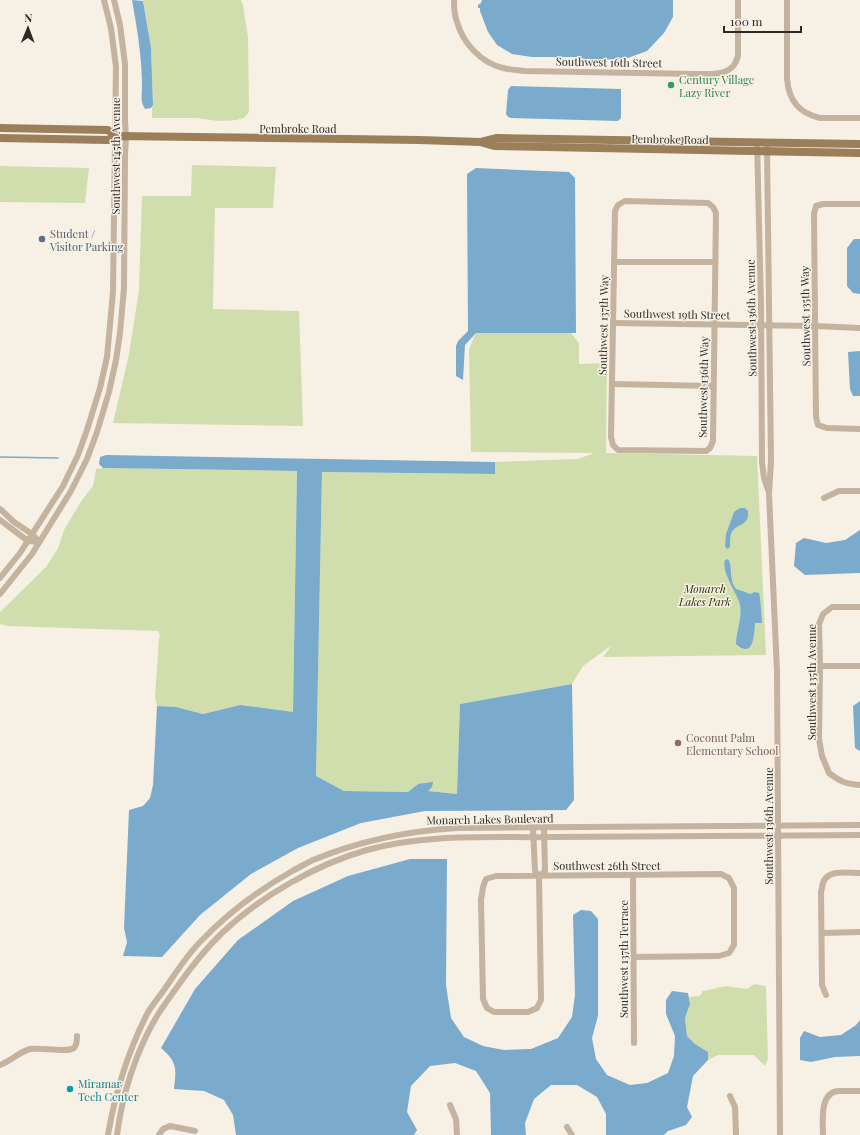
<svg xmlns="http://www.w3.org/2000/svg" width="860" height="1135" viewBox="0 0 860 1135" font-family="'Playfair Display',serif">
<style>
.green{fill:#d0deae}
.water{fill:#7aabcd}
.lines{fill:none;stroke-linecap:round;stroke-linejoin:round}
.stream{stroke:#7aabcd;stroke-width:1.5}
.minor{stroke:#c3b39f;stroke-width:6}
.major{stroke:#9b7e5a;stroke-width:8}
.leisure-dot{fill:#2e9e5b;stroke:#f7f0e4;stroke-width:1.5}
.service-dot{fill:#5c6f8a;stroke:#f7f0e4;stroke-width:1.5}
.education-dot{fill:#8d6e63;stroke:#f7f0e4;stroke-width:1.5}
.culture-dot{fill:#0f9aa8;stroke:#f7f0e4;stroke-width:1.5}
.labels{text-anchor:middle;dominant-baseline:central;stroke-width:3;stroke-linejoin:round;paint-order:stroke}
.street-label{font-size:11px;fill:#2c2a25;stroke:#f7f0e4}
.leisure-label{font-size:11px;fill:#27864d;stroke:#f7f0e4;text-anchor:start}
.service-label{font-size:11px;fill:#4e5e75;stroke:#f7f0e4;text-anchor:start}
.park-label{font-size:11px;font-style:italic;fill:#273008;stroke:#f7f0e4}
.education-label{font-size:11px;fill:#785e54;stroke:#f7f0e4;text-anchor:start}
.culture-label{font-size:11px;fill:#0d838f;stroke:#f7f0e4;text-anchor:start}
</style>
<rect width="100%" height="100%" fill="#f7f0e4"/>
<g class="green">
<polygon points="143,0 241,0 243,5 248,37 249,112 244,118 237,120 218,121 197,118 152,118 152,108 153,105 151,48"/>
<polygon points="192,165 276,167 273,208 215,208 213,309 299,311 303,426 113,423 129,354 139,290 142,196 191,196"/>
<polygon points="0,166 89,168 85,203 0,202"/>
<polygon points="476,333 571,333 579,343 579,364 607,363 606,453 757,456 766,655 603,657 612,645 583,666 572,684 460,704 457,794 427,791 418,784 408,792 344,791 316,776 322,472 494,474 495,462 578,459 594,453 471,452 469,349"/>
<polygon points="103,468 297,471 293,713 240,705 203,714 176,707 157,706 155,697 159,638 160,635 158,631 7,626 0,624 0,612 46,567 58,548 64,530 82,500 93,486 96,469"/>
<polygon points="754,984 766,986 768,1059 765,1066 754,1055 718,1055 708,1060 708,1052 695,1044 687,1036 685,1018 690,1004 689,997 700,996 703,991 726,986 747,989"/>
</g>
<g class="water">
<path d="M132,0L143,1L151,48L153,105L151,108L145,109C140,102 142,94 142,86C142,57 137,28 132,0Z"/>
<polygon points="482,0 673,0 673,17 664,33 647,51 625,59 588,60 577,57 532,57 512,54 497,45 488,32 480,11 480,8 478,8 478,5 481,3"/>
<polygon points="511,86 621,89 621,118 618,121 511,118 508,117 506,114 508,90"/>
<polygon points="476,168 569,172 575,178 576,333 476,333 465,345 463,380 456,376 456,346 458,341 468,331 467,174"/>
<polygon points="854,239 860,239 860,294 853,293 847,286 847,248"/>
<polygon points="860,351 860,396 853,396 850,389 848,352"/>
<polygon points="106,455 495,462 495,474 322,472 316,776 344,791 408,792 418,784 433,782 432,787 428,791 457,794 460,704 572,684 574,800 566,810 425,811 361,823 298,848 251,874 200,915 162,957 123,956 127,942 124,928 129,810 143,806 150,798 153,785 157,706 176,707 203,714 240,705 293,712 297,471 103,468 99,464 100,457"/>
<path d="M740,508H745L748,511C750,527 735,523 731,534C730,537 730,543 730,547L727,549L725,546L726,534L734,512Z"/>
<polygon points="860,530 860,573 805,575 794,566 796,543 804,538 826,543 845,540"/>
<path d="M728,559C732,565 730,572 732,580C732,583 734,586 736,589L745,592L750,594L755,592L759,593L760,597L762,623H755C754,634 754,660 736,644C736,630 744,615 739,601C735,591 721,570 725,560Z"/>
<polygon points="860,701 860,751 855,748 853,706"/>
<path d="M410,859H447L446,985L451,1018L464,1037L483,1046L504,1050L531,1049L558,1038L572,1017L575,995L573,915L581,910L591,911L598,919V1016L592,1038L596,1059L607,1075L630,1085L647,1083L668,1073L674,1056L675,1036L666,1014V1000L672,991L688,993L690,1004L685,1018L687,1036L695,1044L708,1052V1060L693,1076L687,1107L692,1117L686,1125L668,1131L664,1135H606V1114L597,1097L577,1085H551L534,1099L525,1123L526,1135H491L490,1093L476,1071L455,1063L430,1066L411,1086L407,1112L417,1130L414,1135H236L233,1115L224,1100L204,1091L174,1089C176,1070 178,1062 161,1048L195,989L238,940L293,901L348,876Z"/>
<polygon points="860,1020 860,1056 835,1057 811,1062 800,1060 800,1038 804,1031 820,1037 841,1035 856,1025"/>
</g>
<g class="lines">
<polyline class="stream" points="0,457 58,458"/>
<g class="minor">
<path d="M454,0C454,7 454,15 457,22C463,43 481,63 503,68C510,70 518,70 525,71L695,74C707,74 726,76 734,65C736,62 737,59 738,56V0"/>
<path d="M787,0V79C789,101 799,113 820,118H860"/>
<polyline points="757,142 761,304 762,462 764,478 768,490"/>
<polyline points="767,148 771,461 769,494 777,671 780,1135"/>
<polygon points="625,201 708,203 713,207 716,213 713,441 710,448 706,451 618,450 613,445 611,437 615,211 618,205"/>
<polyline points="860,204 823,204 816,206 814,214 816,417 818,425 827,428 860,429"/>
<polyline points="614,262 715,262"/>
<polyline points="613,323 815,326 860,328"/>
<polyline points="612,384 713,386"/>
<polyline points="824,498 839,491 860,491"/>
<polyline points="0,509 14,522 32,534 39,542"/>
<polyline points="0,520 28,541 39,542"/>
<polyline points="0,578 20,553 63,486 78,455 87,430 100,388 107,357 113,292 116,67 111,28 104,0"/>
<polyline points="0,594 32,554 71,491 87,459 97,432 109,392 116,360 120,333 124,288 125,155 126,137 125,121 125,64 120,25 114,0"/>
<path d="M860,607H832L823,614L819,624L820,666L819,739L822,756L829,773C841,782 846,784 860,785"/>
<polyline points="820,666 860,666"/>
<polyline points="533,828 535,871 539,876 541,1000 537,1008 528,1012 494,1012 487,1008 483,999 481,900 483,887 486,879 496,876 721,874 729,878 734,888 734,945 729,953 719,956 634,957"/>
<polyline points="633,875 634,1043"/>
<polyline points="539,876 545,871 544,828"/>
<polyline points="822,933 860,932"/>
<path d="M826,995L822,985L821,892C822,889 822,886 823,883C827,869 848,873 860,873"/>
<path d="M0,1065C11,1061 19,1052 30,1049C40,1047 67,1053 74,1048C77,1045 77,1040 77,1036"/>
<polyline points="730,1096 735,1107 736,1135"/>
<polyline points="450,1105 456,1119 457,1135"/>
<polyline points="567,1127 572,1135"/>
<path d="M108,1135C115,1093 128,1052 147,1014C152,1005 160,996 166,987C177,971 187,955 201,941C228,913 260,889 294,870C300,867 307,863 313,860C359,841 407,831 457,828L860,825"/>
<path d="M117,1135C122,1095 136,1051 157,1016C163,1006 170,997 177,987C191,967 206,948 223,932C261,896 317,864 367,850C428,833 492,838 554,837C656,836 758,836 860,835"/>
<polyline points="159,1135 163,1129 170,1126 195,1131"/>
<path d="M823,1135C823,1122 819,1093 838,1091C845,1091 853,1091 860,1091"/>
</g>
<g class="major">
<polyline points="0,128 108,130 115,136"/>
<polyline points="0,138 108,140 115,136 419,140 480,142 494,146 860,153"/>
<polyline points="481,142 497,138 860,144"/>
</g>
</g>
<circle class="leisure-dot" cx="671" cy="85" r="4"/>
<circle class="service-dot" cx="42" cy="239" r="4"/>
<circle class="education-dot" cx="678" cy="743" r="4"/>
<circle class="culture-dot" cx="70" cy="1089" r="4"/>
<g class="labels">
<g class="street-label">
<text transform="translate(609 62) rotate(1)">Southwest 16th Street</text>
<text x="298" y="128">Pembroke Road</text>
<text transform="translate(670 139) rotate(1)">Pembroke Road</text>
<text transform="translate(115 156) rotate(-90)">Southwest 145th Avenue</text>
<text transform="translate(677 314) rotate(1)">Southwest 19th Street</text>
<text transform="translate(805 316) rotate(-91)">Southwest 135th Way</text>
<text transform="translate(751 318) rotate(-91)">Southwest 136th Avenue</text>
<text transform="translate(603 325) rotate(-89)">Southwest 137th Way</text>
<text transform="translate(703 387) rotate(-89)">Southwest 136th Way</text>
<text transform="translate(811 682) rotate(-90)">Southwest 135th Avenue</text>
<text transform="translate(490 819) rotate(-1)">Monarch Lakes Boulevard</text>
<text transform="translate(768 826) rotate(-90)">Southwest 136th Avenue</text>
<text x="607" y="865">Southwest 26th Street</text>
<text transform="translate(623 959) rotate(-90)">Southwest 137th Terrace</text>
</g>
<g class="leisure-label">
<text x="679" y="79">Century Village<tspan x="679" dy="13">Lazy River</tspan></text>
</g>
<g class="service-label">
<text x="50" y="233">Student /<tspan x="50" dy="13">Visitor Parking</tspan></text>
</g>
<g class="park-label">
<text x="705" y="588">Monarch<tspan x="705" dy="13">Lakes Park</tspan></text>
</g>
<g class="education-label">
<text x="686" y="737">Coconut Palm<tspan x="686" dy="13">Elementary School</tspan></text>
</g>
<g class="culture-label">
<text x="78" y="1083">Miramar<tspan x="78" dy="13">Tech Center</tspan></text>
</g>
</g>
<g transform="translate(28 28) rotate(1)" stroke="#f7f0e4" stroke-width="3" paint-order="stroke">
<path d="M0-3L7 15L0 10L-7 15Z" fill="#2c2a25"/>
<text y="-6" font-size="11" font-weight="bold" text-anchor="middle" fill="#2c2a25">N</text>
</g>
<path d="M724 26v6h77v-6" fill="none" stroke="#2c2a25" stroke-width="2"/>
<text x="730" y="26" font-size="12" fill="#2c2a25" stroke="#f7f0e4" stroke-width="3" paint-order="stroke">100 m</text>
</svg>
